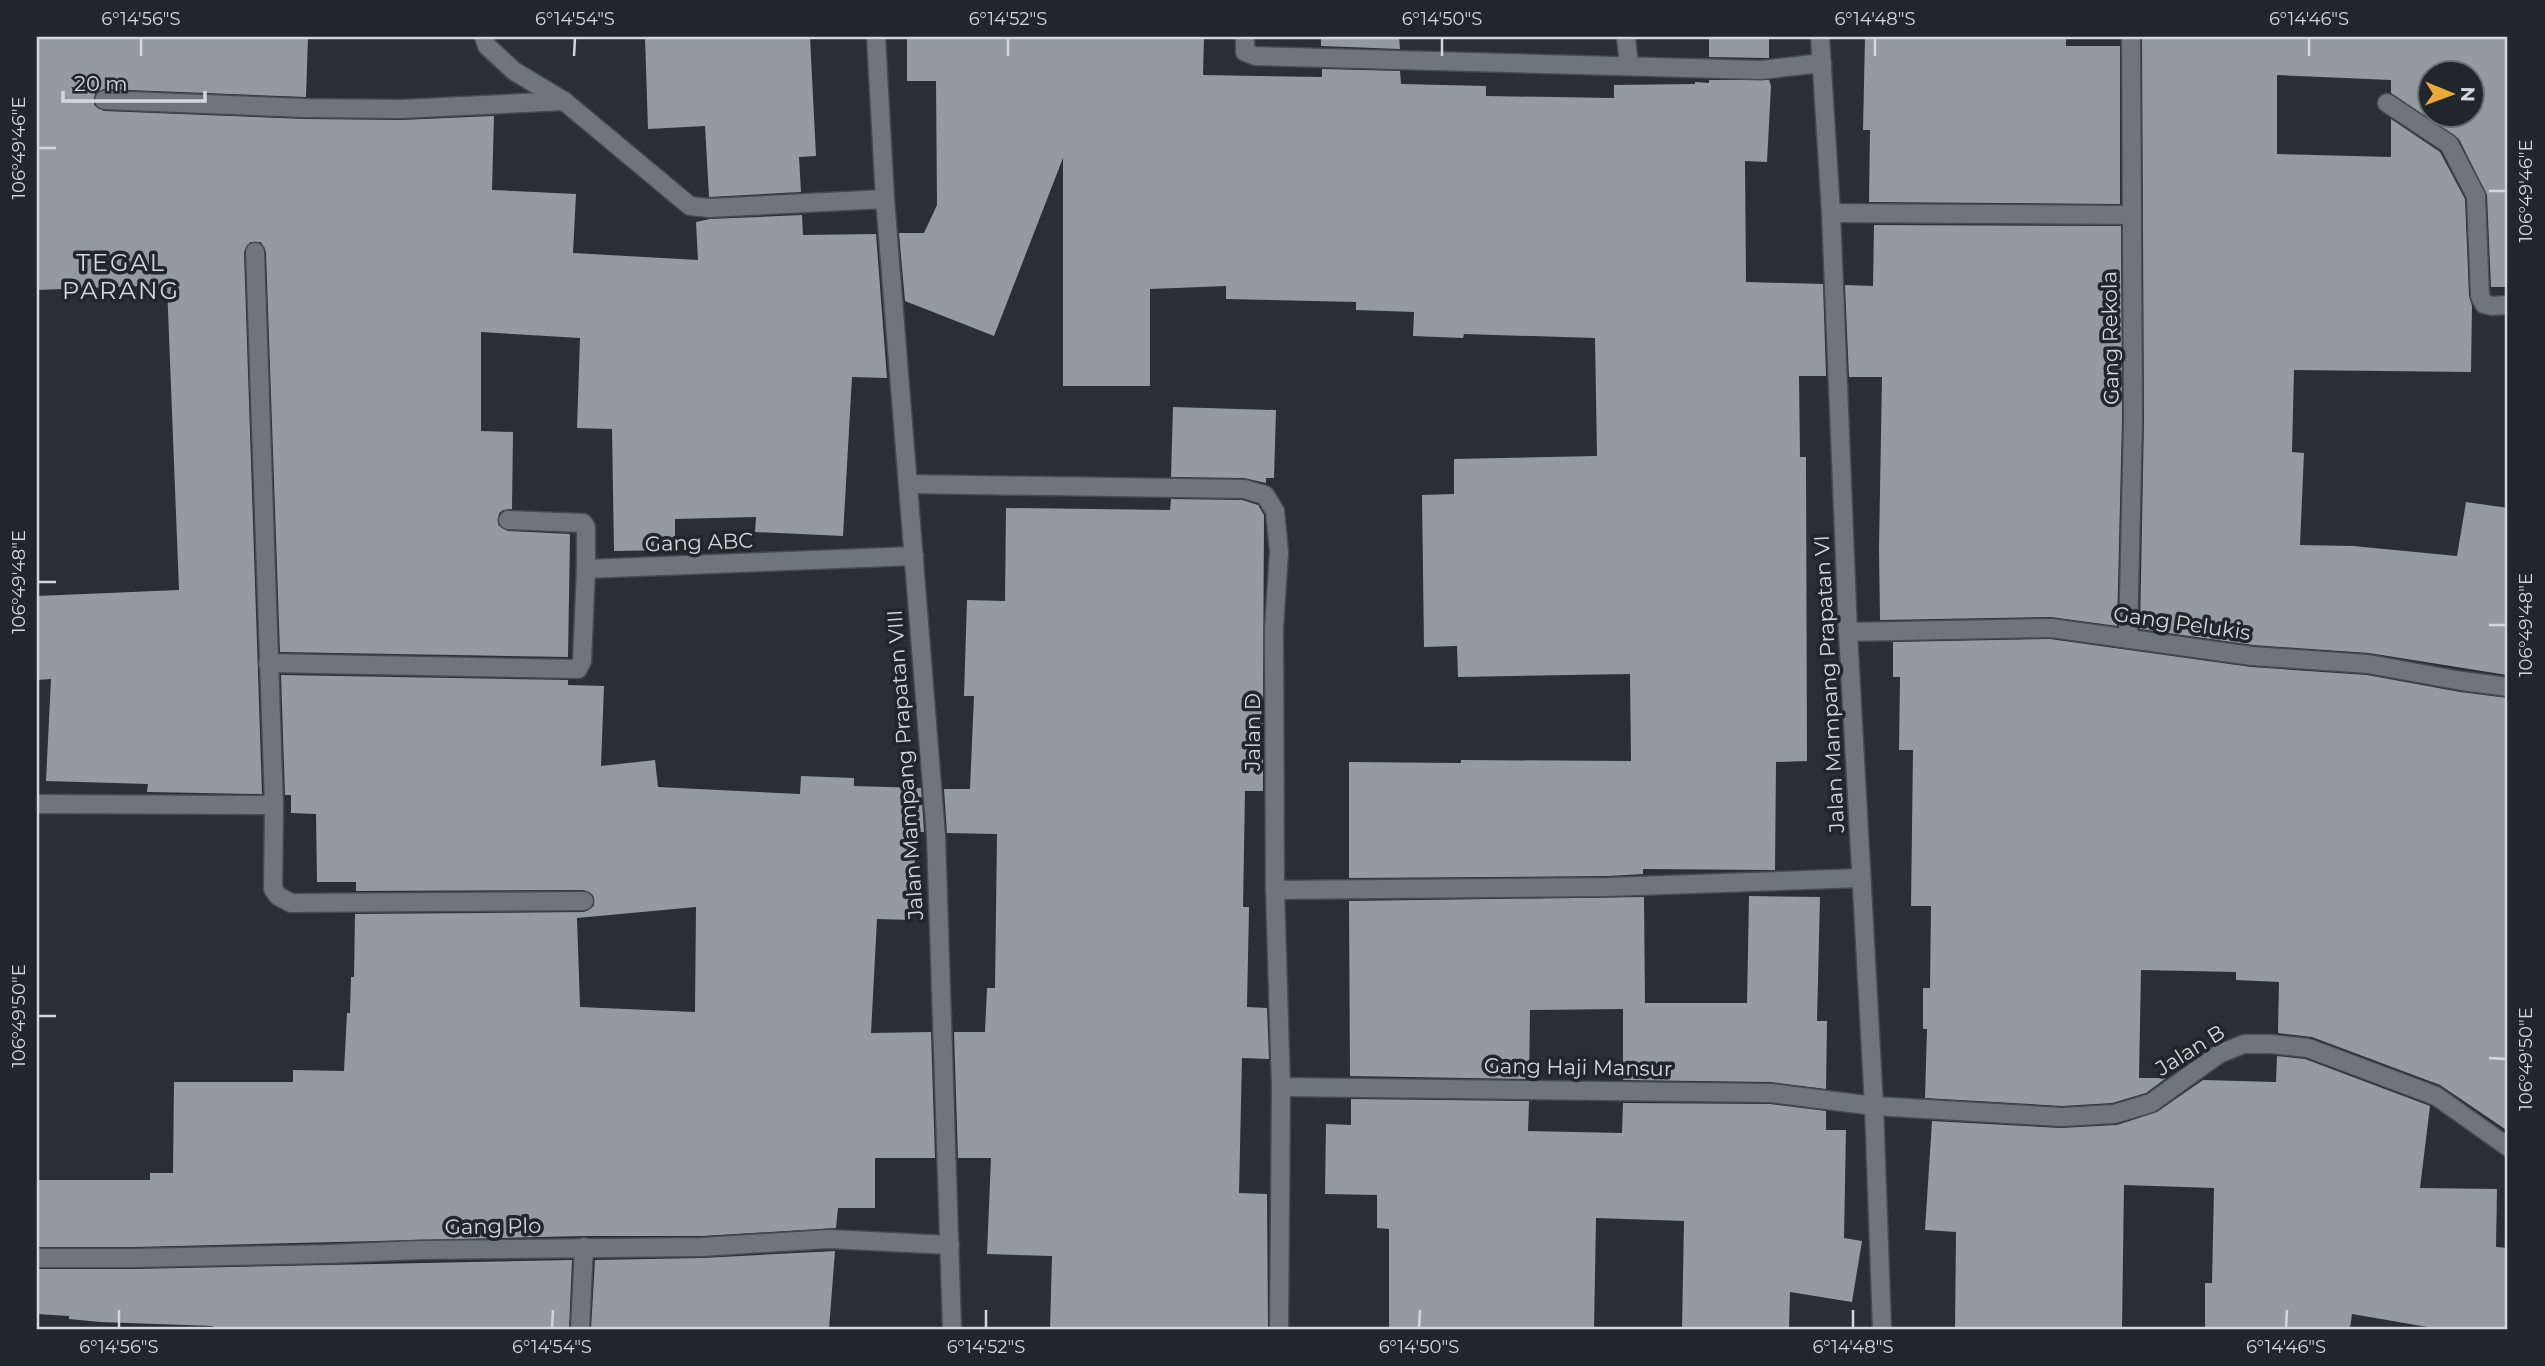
<svg xmlns="http://www.w3.org/2000/svg" width="2545" height="1366" viewBox="0 0 2545 1366" font-family="Montserrat,sans-serif">
<style>
.building{fill:#939ba1;fill-rule:evenodd}
.lines{fill:none;stroke-linecap:round;stroke-linejoin:round}
.lane-casing{stroke:#444a4e;stroke-width:21}
.street-casing{stroke:#444a4e;stroke-width:21}
.secondary-casing{stroke:#444a4e;stroke-width:21}
.lane{stroke:#6e757b;stroke-width:18}
.street{stroke:#6e757b;stroke-width:18}
.secondary{stroke:#6e757b;stroke-width:18}
.ticks{fill:none;stroke:#d3d7db;stroke-width:2.5}
.labels{text-anchor:middle;dominant-baseline:central;stroke-width:7;stroke-linejoin:round;paint-order:stroke}
.street-label{font-size:21px;fill:#d3d7db;stroke:#20262a}
.quarter-label{font-size:24px;letter-spacing:2px;fill:#d3d7db;stroke:#20262a}
.neatline{fill:none;stroke:#d3d7db;stroke-width:2.5}
.ticks-label{font-size:18px;text-anchor:middle;fill:#d3d7db}
</style>
<rect width="100%" height="100%" fill="#292f34"/>
<g class="building">
<polygon points="37,37 308,37 306,97 104,89 95,93 94,105 104,111 304,119 401,120 494,116 492,190 576,194 573,253 698,260 696,222 710,219 802,215 803,235 876,234 887,378 852,377 843,536 755,532 756,517 675,519 675,550 614,551 612,429 577,428 580,338 481,332 481,431 513,432 512,509 503,510 499,513 498,525 508,531 570,534 568,657 280,652 266,252 261,242 250,242 244,252 262,794 147,792 148,784 46,781 51,679 37,680 37,596 179,590 167,285 37,290"/>
<polygon points="645,37 810,37 816,156 799,157 801,192 709,197 705,126 648,129"/>
<polygon points="907,37 1204,37 1203,75 1322,77 1322,69 1400,71 1401,84 1486,86 1486,96 1614,98 1614,85 1695,84 1695,82 1709,83 1709,80 1769,80 1771,86 1767,162 1745,161 1746,282 1823,284 1826,376 1799,376 1800,457 1806,457 1807,761 1776,762 1775,870 1643,869 1643,874 1608,876 1349,878 1349,762 1461,763 1461,760 1631,761 1630,674 1458,677 1457,646 1424,647 1422,495 1454,494 1454,459 1597,456 1595,338 1464,334 1463,338 1413,336 1414,312 1356,310 1356,302 1226,299 1226,286 1150,289 1150,386 1063,386 1063,158 994,336 905,301 899,233 924,233 937,205 936,81 907,81"/>
<polygon points="1321,37 1399,37 1400,49 1321,46"/>
<polygon points="1709,37 1769,37 1769,58 1709,57"/>
<polygon points="1865,37 2066,37 2066,46 2120,46 2120,204 1869,202 1870,130 1863,130"/>
<path d="M2142,37H2508V287H2491L2487,195L2459,139L2391,93V80L2277,75V154L2391,157V119L2440,152L2465,199L2469,296L2472,306L2471,372L2294,370L2292,452L2304,453L2300,545L2353,546L2457,556L2466,502L2508,508L2507,675L2369,653L2253,645L2140,629L2144,421ZM2430,74H2472V116H2430Z"/>
<polygon points="1874,225 2121,226 2122,421 2117,626 2051,617 1880,620 1879,548 1882,377 1849,377 1845,285 1873,286"/>
<polygon points="1173,407 1276,410 1274,478 1266,478 1266,483 1244,478 1171,477"/>
<polygon points="1171,499 1242,500 1258,505 1264,515 1263,702 1260,723 1263,723 1263,791 1245,791 1243,907 1249,907 1247,1007 1267,1008 1269,1059 1242,1058 1239,1193 1267,1194 1268,1329 1050,1329 1052,1256 987,1254 991,1158 958,1158 954,1032 985,1032 987,988 995,988 997,834 947,833 944,789 970,789 974,696 964,696 967,600 1005,601 1006,508 1170,510"/>
<polygon points="2050,639 2251,667 2367,675 2460,692 2508,698 2508,1131 2440,1085 2312,1037 2278,1033 2279,982 2236,980 2236,972 2141,970 2139,1078 2166,1078 2146,1093 2112,1103 2062,1106 1925,1098 1927,1029 1923,1029 1923,988 1930,988 1931,906 1911,906 1913,750 1899,750 1900,677 1893,677 1893,642"/>
<path d="M281,675L568,680V685L604,686L601,766L655,760L658,787L800,794L801,776L854,778V786L921,788L924,832H916L912,920L877,919L871,1033L931,1032L935,1158H875V1208H838L836,1228L702,1236H584L134,1247H37V1180H150V1173H173L174,1082H293V1070L344,1071L347,1013H350L351,977H354L355,914L584,912L594,906L593,895L584,890L356,891V882H317L316,814L291,813V795H285ZM696,907L695,1012L580,1007L577,918Z"/>
<polygon points="1749,896 1820,897 1817,1021 1827,1021 1826,1089 1771,1082 1623,1080 1623,1009 1530,1010 1529,1079 1350,1076 1349,901 1644,897 1645,1003 1747,1003"/>
<polygon points="2277,1056 2305,1059 2430,1106 2420,1188 2497,1189 2496,1247 2508,1248 2508,1329 2439,1329 2352,1314 2350,1329 2205,1329 2205,1283 2212,1283 2214,1188 2124,1185 2122,1329 1955,1329 1956,1232 1925,1230 1932,1121 2061,1128 2117,1125 2157,1112 2203,1080 2276,1082"/>
<polygon points="1351,1099 1529,1101 1528,1131 1622,1133 1623,1103 1770,1104 1826,1111 1826,1130 1846,1130 1844,1238 1862,1241 1852,1302 1790,1292 1789,1329 1682,1329 1684,1221 1596,1218 1594,1329 1389,1329 1389,1229 1377,1228 1377,1195 1325,1194 1326,1124 1351,1125"/>
<polygon points="835,1251 829,1329 591,1329 595,1260 703,1258"/>
<polygon points="572,1260 569,1329 213,1329 213,1326 100,1322 69,1319 69,1316 37,1314 37,1269 134,1269"/>
</g>
<g class="lines">
<g class="lane-casing">
<polyline id="lane" points="1275,890 1608,887 1861,878"/>
</g>
<g class="street-casing">
<g id="street">
<polyline points="484,37 487,46 514,71 564,101 690,206 709,208 885,199"/>
<polyline points="1245,37 1245,52 1255,56 1761,70 1822,63"/>
<polyline points="1626,37 1629,65"/>
<polyline points="1820,37 1831,213 1848,632 1874,1106 1882,1329"/>
<polyline points="104,100 304,108 401,109 564,101"/>
<polyline points="2387,103 2449,144 2476,196 2480,296 2484,304 2492,306 2508,305"/>
<polyline points="1831,213 2131,215"/>
<polyline points="908,484 1244,489 1265,495 1275,511 1279,552 1274,628 1275,890 1281,1087 1279,1329"/>
<polyline points="508,520 583,523 586,527 586,569"/>
<polyline points="1848,632 2051,628 2252,656 2368,664 2462,681 2508,687"/>
<polyline points="2128,639 2133,421 2131,37"/>
<polyline points="268,663 578,669 582,661 586,569 914,556"/>
<polyline points="37,804 274,805 255,252"/>
<polyline points="274,805 273,889 278,896 291,903 584,901"/>
<polyline points="1281,1087 1771,1093 1874,1106 2062,1117 2114,1114 2151,1103 2219,1054 2244,1044 2271,1044 2308,1048 2436,1096 2508,1147"/>
<polyline points="37,1258 134,1258 327,1254 420,1250 702,1247 829,1239 950,1245"/>
<polyline points="580,1329 584,1247"/>
</g>
</g>
<g class="secondary-casing">
<polyline id="secondary" points="876,37 885,199 936,836 952,1329"/>
</g>
<use href="#lane" class="lane"/>
<use href="#street" class="street"/>
<use href="#secondary" class="secondary"/>
</g>
<path class="ticks" d="M141,56V38M574,56L575,38M1008,56V38M1442,56V38M1875,56V38M2309,56V38M38,148H56M2489,191H2506M38,582H56M2489,625H2506M38,1016H56M2489,1058L2506,1059M119,1328V1310M552,1328L553,1310M986,1328V1310M1419,1328L1420,1310M1853,1328V1310M2286,1328L2287,1310"/>
<g class="labels">
<g class="street-label">
<text transform="translate(2110 338) rotate(-91)">Gang Rekola</text>
<text transform="translate(699 542) rotate(-2)">Gang ABC</text>
<text transform="translate(2182 623) rotate(8)">Gang Pelukis</text>
<text transform="translate(1829 684) rotate(-93)">Jalan Mampang Prapatan VI</text>
<text transform="translate(1252 732) rotate(-90)">Jalan D</text>
<text transform="translate(905 765) rotate(-94)">Jalan Mampang Prapatan VIII</text>
<text transform="translate(2190 1050) rotate(-32)">Jalan B</text>
<text transform="translate(1578 1067) rotate(1)">Gang Haji Mansur</text>
<text transform="translate(493 1226) rotate(-1)">Gang Plo</text>
</g>
<g class="quarter-label">
<text x="121" y="262">TEGAL<tspan x="121" dy="28">PARANG</tspan></text>
</g>
</g>
<rect width="2545" height="1366" fill="none" stroke="#20262a" stroke-width="77"/>
<g transform="translate(2451 94) rotate(91)"><circle r="33" fill="#20262a" stroke="#686d71" stroke-width="2"/>
<path d="M0-5L12 26L0 18L-12 26Z" fill="#e9aa38"/>
<text y="-10" font-size="19" font-weight="bold" text-anchor="middle" fill="#d3d7db">N</text>
</g>
<path d="M63 91v10h142v-10" fill="none" stroke="#d3d7db" stroke-width="3.5"/>
<text x="74" y="91" font-size="21" fill="#d3d7db" stroke="#20262a" stroke-width="5" paint-order="stroke">20 m</text>
<rect x="38" y="38" width="2468" height="1290" class="neatline"/>
<g class="ticks-label">
<text x="141" y="25">6°14'56"S</text>
<text x="575" y="25">6°14'54"S</text>
<text x="1008" y="25">6°14'52"S</text>
<text x="1442" y="25">6°14'50"S</text>
<text x="1875" y="25">6°14'48"S</text>
<text x="2309" y="25">6°14'46"S</text>
<text transform="translate(19 148) rotate(-90)" y="6">106°49'46"E</text>
<text transform="translate(2526 191) rotate(-90)" y="6">106°49'46"E</text>
<text transform="translate(19 582) rotate(-90)" y="6">106°49'48"E</text>
<text transform="translate(2526 625) rotate(-90)" y="6">106°49'48"E</text>
<text transform="translate(19 1016) rotate(-90)" y="6">106°49'50"E</text>
<text transform="translate(2526 1059) rotate(-90)" y="6">106°49'50"E</text>
<text x="119" y="1353">6°14'56"S</text>
<text x="552" y="1353">6°14'54"S</text>
<text x="986" y="1353">6°14'52"S</text>
<text x="1419" y="1353">6°14'50"S</text>
<text x="1853" y="1353">6°14'48"S</text>
<text x="2286" y="1353">6°14'46"S</text>
</g>
</svg>
